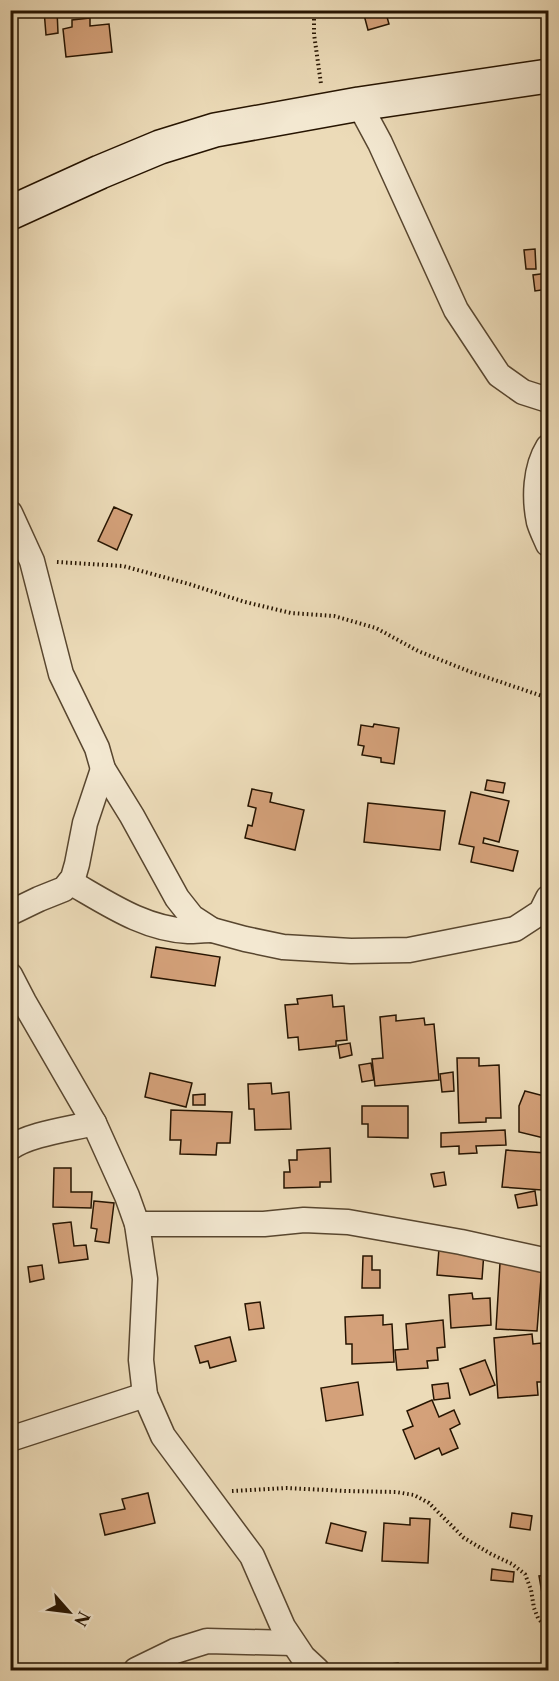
<svg xmlns="http://www.w3.org/2000/svg" width="559" height="1681" viewBox="0 0 559 1681" font-family="'Libre Caslon Text',serif">
<style>
.building{fill:#d4a17a;stroke:#261401;stroke-width:1.5}
.lines{fill:none;stroke-linecap:round;stroke-linejoin:round}
.street-casing{stroke:#58462f;stroke-width:27}
.secondary-casing{stroke:#261401;stroke-width:36}
.path{stroke:#261401;stroke-width:4;stroke-dasharray:1.5 3;stroke-linecap:butt}
.street{stroke:#f3e8d1;stroke-width:24}
.secondary{stroke:#f3e8d1;stroke-width:33}
</style>
<rect width="100%" height="100%" fill="#ecdbb8"/>
<filter id="stains"><feTurbulence type="fractalNoise" baseFrequency=".00333" numOctaves="4"/><feColorMatrix values="0 0 0 0 .2 0 0 0 0 .09 0 0 0 0 .02 0 0 0 .5 -.17"/></filter>
<radialGradient id="worn" r=".72"><stop offset=".6" stop-color="#630" stop-opacity="0"/><stop offset="1" stop-color="#630" stop-opacity=".3"/></radialGradient>
<g class="building">
<polygon points="44,10 57,10 58,33 46,35"/>
<polygon points="379,10 385,10 389,24 368,30 364,15"/>
<polygon points="90,18 90,26 109,24 112,52 66,57 63,29 72,27 72,20"/>
<polygon points="535,249 536,269 526,269 524,250"/>
<polygon points="548,273 548,289 535,291 533,275"/>
<polygon points="114,507 132,515 117,550 98,541"/>
<polygon points="374,724 399,728 394,764 381,762 381,758 362,755 364,746 358,745 361,725 373,727"/>
<polygon points="487,780 505,783 503,793 485,790"/>
<polygon points="252,789 272,793 270,802 304,810 295,850 245,838 248,825 252,826 256,808 248,806"/>
<polygon points="471,792 509,801 499,842 484,838 483,843 518,851 513,871 471,862 474,847 459,844"/>
<polygon points="368,803 445,811 440,850 364,842"/>
<polygon points="156,947 220,957 215,986 151,977"/>
<polygon points="332,995 333,1007 344,1006 347,1040 336,1041 336,1046 299,1050 298,1037 288,1038 285,1005 298,1004 297,999"/>
<polygon points="396,1015 396,1021 424,1018 425,1025 434,1024 439,1080 375,1086 372,1059 383,1058 380,1017"/>
<polygon points="350,1043 352,1055 340,1058 338,1045"/>
<polygon points="457,1058 479,1058 479,1066 499,1065 501,1118 486,1118 486,1122 459,1123"/>
<polygon points="371,1063 374,1080 362,1082 359,1065"/>
<polygon points="453,1072 454,1091 442,1092 440,1074"/>
<polygon points="150,1073 192,1083 186,1107 145,1097"/>
<polygon points="271,1083 272,1094 289,1092 291,1129 255,1130 254,1109 249,1109 248,1084"/>
<polygon points="525,1091 548,1097 548,1139 519,1132 519,1106"/>
<polygon points="205,1094 205,1105 193,1105 193,1095"/>
<polygon points="362,1106 408,1106 408,1138 368,1137 368,1124 362,1124"/>
<polygon points="171,1110 232,1112 230,1143 217,1143 216,1155 180,1154 181,1140 170,1140"/>
<polygon points="505,1130 506,1145 476,1146 477,1153 459,1154 459,1146 441,1147 441,1133"/>
<polygon points="330,1148 331,1182 320,1182 320,1187 284,1188 284,1172 290,1172 289,1160 297,1160 297,1150"/>
<polygon points="506,1150 546,1153 542,1190 502,1187"/>
<polygon points="54,1168 71,1168 71,1192 92,1192 91,1208 53,1207"/>
<polygon points="444,1172 446,1185 434,1187 431,1174"/>
<polygon points="535,1191 537,1205 518,1208 515,1195"/>
<polygon points="94,1201 114,1203 109,1243 95,1241 97,1229 91,1228"/>
<polygon points="71,1222 74,1246 86,1245 88,1259 59,1263 53,1224"/>
<polygon points="439,1248 484,1252 482,1279 437,1275"/>
<polygon points="363,1256 372,1256 372,1270 380,1270 380,1288 362,1288"/>
<polygon points="500,1263 542,1265 537,1331 496,1329"/>
<polygon points="42,1265 44,1279 30,1282 28,1267"/>
<polygon points="472,1293 473,1299 490,1298 491,1325 451,1328 449,1295"/>
<polygon points="260,1302 264,1328 249,1330 245,1304"/>
<polygon points="383,1315 383,1325 392,1324 394,1362 352,1364 352,1344 346,1344 345,1317"/>
<polygon points="443,1320 445,1347 437,1348 438,1360 427,1361 428,1368 397,1370 395,1350 408,1349 406,1324"/>
<polygon points="532,1334 533,1344 541,1343 544,1382 537,1382 538,1395 498,1398 494,1338"/>
<polygon points="230,1337 236,1361 210,1368 208,1361 200,1363 195,1346"/>
<polygon points="547,1337 548,1337 548,1378 545,1378"/>
<polygon points="485,1360 495,1385 470,1395 460,1369"/>
<polygon points="358,1382 363,1415 326,1421 321,1388"/>
<polygon points="448,1383 450,1398 434,1400 432,1385"/>
<polygon points="432,1400 439,1417 454,1410 460,1424 450,1429 458,1448 442,1455 439,1448 415,1459 403,1430 413,1426 407,1411"/>
<polygon points="148,1493 155,1523 105,1535 100,1514 125,1509 122,1499"/>
<polygon points="512,1513 532,1516 530,1530 510,1527"/>
<polygon points="410,1518 430,1519 428,1563 382,1561 384,1523 410,1525"/>
<polygon points="331,1523 366,1532 362,1551 326,1543"/>
<polygon points="492,1569 514,1572 513,1582 491,1580"/>
<polygon points="548,1575 548,1598 543,1599 539,1576"/>
<polygon points="398,1663 398,1670 373,1670 373,1666"/>
</g>
<g class="lines">
<g class="street-casing">
<g id="street">
<polyline points="359,104 380,143 456,310 499,375 523,392 548,400"/>
<path d="M548,447C535,468 534,498 539,522C541,529 545,537 548,544"/>
<polyline points="10,513 32,561 61,674 97,748 103,769 132,816 177,898 192,917 212,930 245,939 283,947 351,951 409,950 515,929 541,912 548,898"/>
<path d="M70,882C107,903 144,929 188,931C196,931 204,930 212,930"/>
<polyline points="10,913 39,899 64,889 73,878 77,864 85,823 103,769"/>
<polyline points="10,975 24,1002 94,1123 127,1196 137,1224 145,1279 141,1360 145,1395 163,1436 252,1556 283,1627 303,1657 317,1670"/>
<path d="M10,1148C29,1134 70,1129 94,1123"/>
<polyline points="137,1224 264,1224 304,1220 348,1222 461,1242 548,1261"/>
<polyline points="10,1439 145,1395"/>
<polyline points="136,1670 175,1651 207,1641 293,1643"/>
</g>
</g>
<g class="secondary-casing">
<polyline id="secondary" points="10,213 100,172 160,147 215,130 359,104 548,76"/>
</g>
<g class="path">
<polyline points="314,10 314,34 321,84"/>
<polyline points="57,562 123,566 189,584 245,602 291,613 334,616 376,628 418,651 471,672 548,698"/>
<polyline points="232,1491 286,1488 346,1491 396,1492 414,1495 429,1503 464,1538 491,1554 512,1564 525,1574 531,1590 534,1608 538,1618 548,1630"/>
</g>
<use href="#street" class="street"/>
<use href="#secondary" class="secondary"/>
</g>
<rect width="559" height="1681" fill="none" stroke="#ecdbb8" stroke-width="36"/>
<rect x="12" y="12" width="535" height="1657" fill="none" stroke="#261401" stroke-width="3"/>
<rect x="18" y="18" width="523" height="1645" fill="none" stroke="#261401" stroke-width="1.5"/>
<g transform="translate(69 1612) rotate(118)" stroke="#f3e8d1" stroke-width="4.5" paint-order="stroke">
<path d="M0-4.5L10 22L0 15L-10 22Z" fill="#261401"/>
<text y="-9" font-size="16" font-weight="bold" text-anchor="middle" fill="#261401">N</text>
</g>
<rect width="100%" height="100%" filter="url(#stains)"/>
<rect width="100%" height="100%" fill="url(#worn)"/>
</svg>
